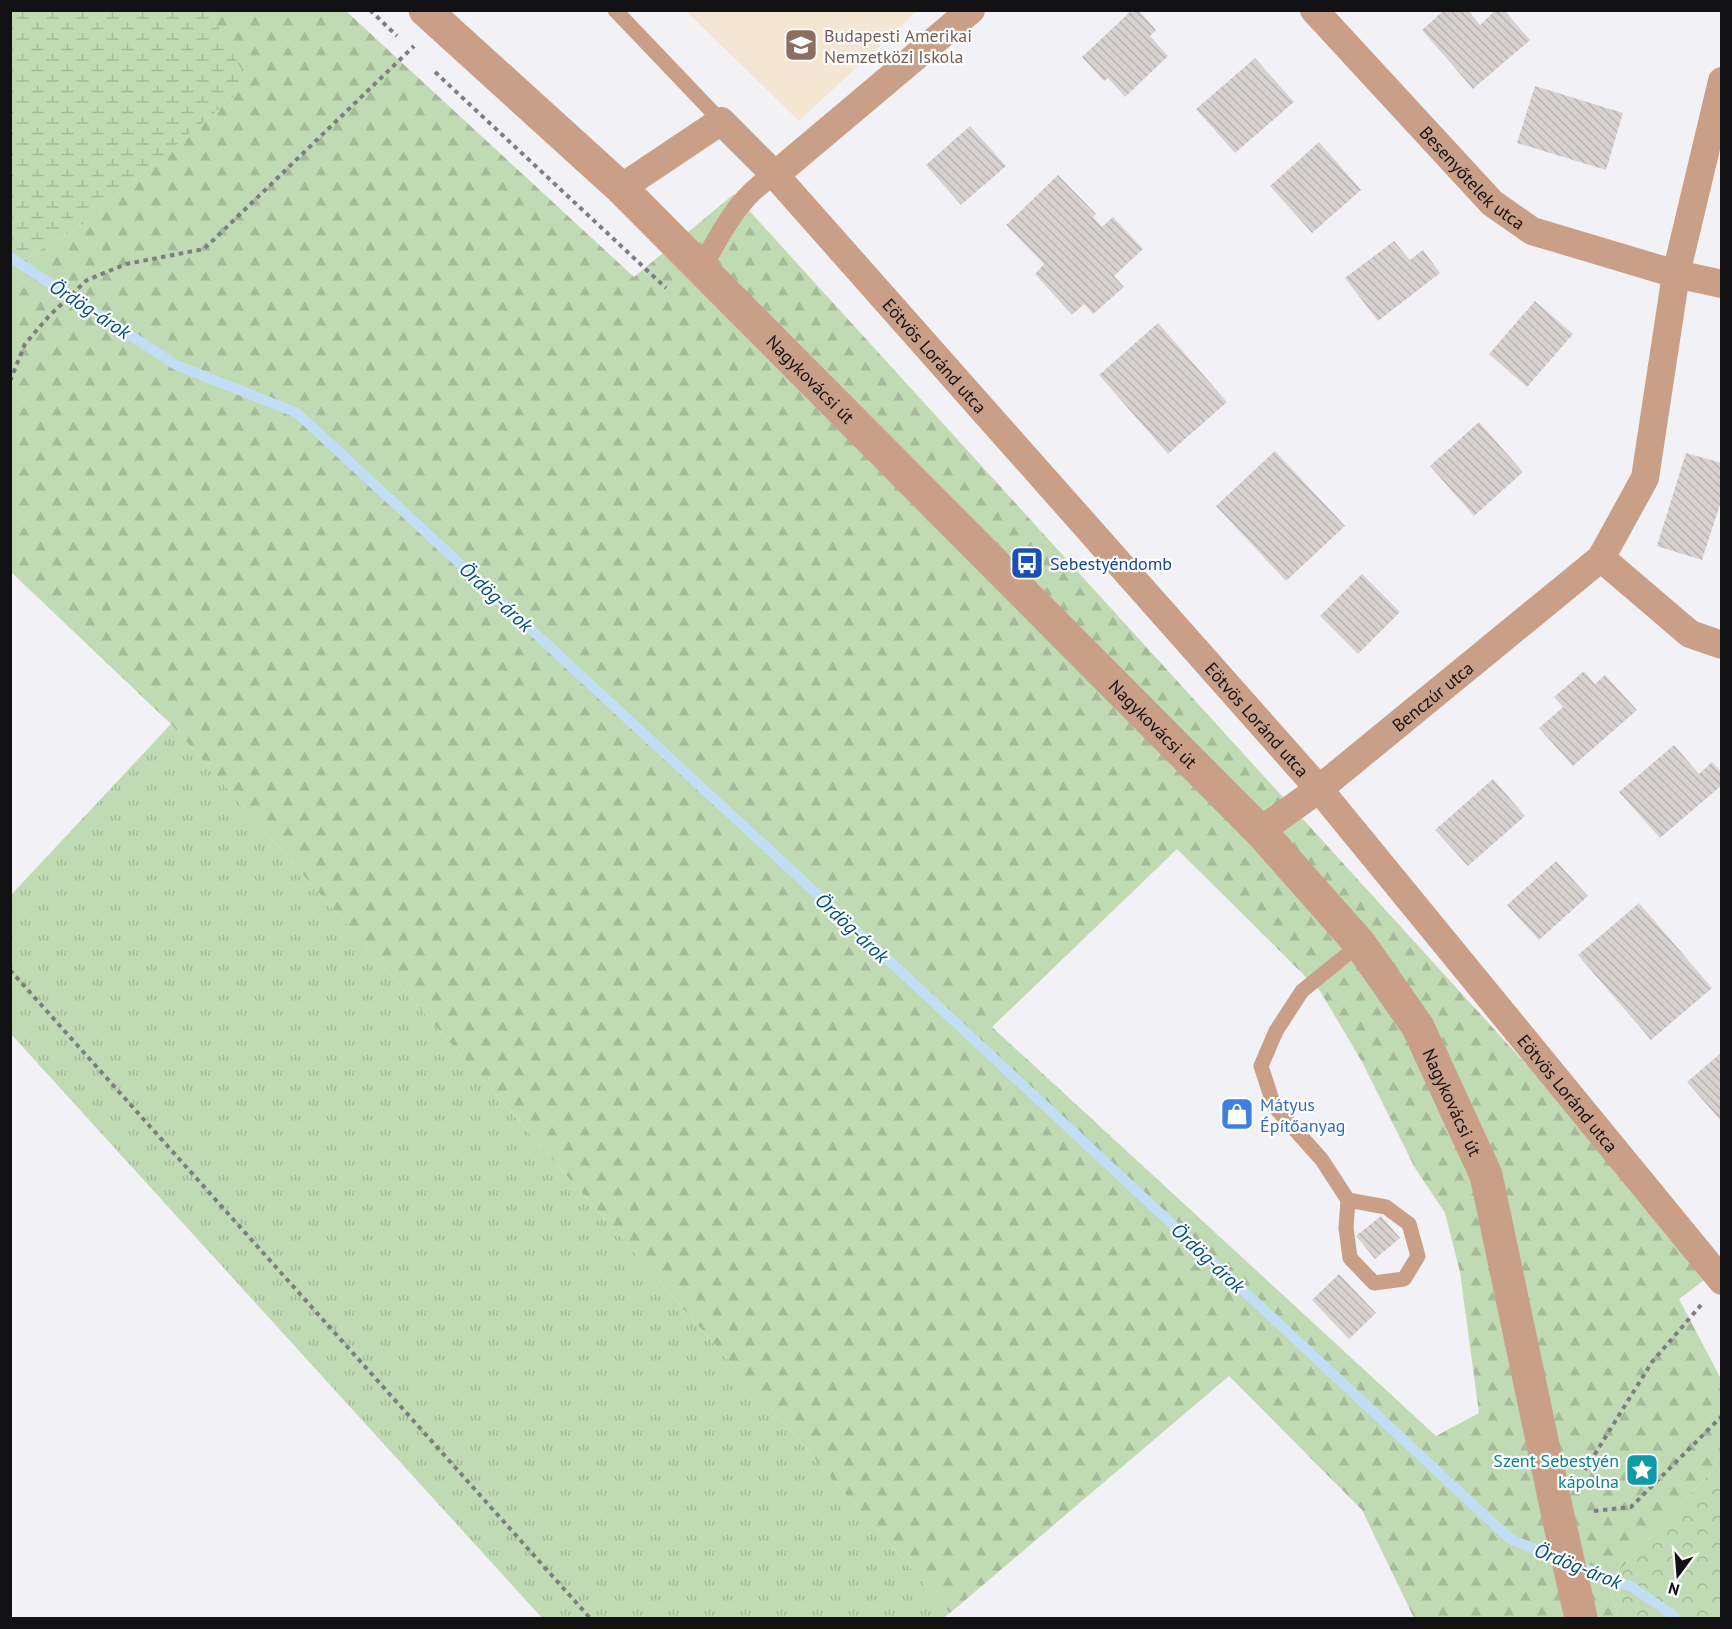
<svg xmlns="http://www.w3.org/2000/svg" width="1732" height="1629" viewBox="0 0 1732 1629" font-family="'PT Sans',sans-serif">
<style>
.education{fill:#f5e5d3}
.grass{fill:url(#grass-tufts)}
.forest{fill:url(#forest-firs);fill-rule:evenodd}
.wetland{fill:url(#wetland-marsh)}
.park{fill:url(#park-crowns)}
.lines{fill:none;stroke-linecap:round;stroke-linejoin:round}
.stream{stroke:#c2def6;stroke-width:10}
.building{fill:url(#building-back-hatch)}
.path{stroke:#7e7d80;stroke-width:4;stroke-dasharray:4.5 4.5;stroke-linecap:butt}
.service{stroke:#ca9f88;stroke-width:15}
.pedestrian{stroke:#ca9f88;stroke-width:21}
.minor{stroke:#ca9f88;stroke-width:28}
.tertiary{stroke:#ca9f88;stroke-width:33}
.labels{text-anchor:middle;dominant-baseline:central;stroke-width:4.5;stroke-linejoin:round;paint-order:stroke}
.education-label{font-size:18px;fill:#785e54;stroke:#fff;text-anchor:start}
.street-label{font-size:18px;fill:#121113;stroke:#fff}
.transit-label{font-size:18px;fill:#164399;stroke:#fff;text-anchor:start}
.shop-label{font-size:18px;fill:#366cbe;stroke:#fff;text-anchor:start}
.culture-label{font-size:18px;fill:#0d838f;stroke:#fff;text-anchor:end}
.water-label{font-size:20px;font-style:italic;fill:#004e7f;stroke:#fff}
</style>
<defs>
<pattern id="grass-tufts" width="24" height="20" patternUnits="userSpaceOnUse" patternTransform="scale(1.5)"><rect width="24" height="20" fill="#c0dab3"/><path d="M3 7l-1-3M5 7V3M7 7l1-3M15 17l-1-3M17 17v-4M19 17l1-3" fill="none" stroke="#a4ba99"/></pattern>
<pattern id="forest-firs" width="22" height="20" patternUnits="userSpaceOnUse" patternTransform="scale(1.5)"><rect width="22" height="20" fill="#c0dab3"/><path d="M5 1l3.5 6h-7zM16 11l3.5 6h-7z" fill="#a4ba99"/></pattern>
<pattern id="wetland-marsh" width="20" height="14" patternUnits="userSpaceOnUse" patternTransform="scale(1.5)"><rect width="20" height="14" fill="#c0dab3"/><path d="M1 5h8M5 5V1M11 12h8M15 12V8" fill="none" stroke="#a4ba99"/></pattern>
<pattern id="park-crowns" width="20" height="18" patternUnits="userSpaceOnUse" patternTransform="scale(1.5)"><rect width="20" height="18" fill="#c0dab3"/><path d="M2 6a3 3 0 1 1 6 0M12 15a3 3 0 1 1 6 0" fill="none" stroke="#a4ba99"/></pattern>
<pattern id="building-back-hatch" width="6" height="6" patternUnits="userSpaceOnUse" patternTransform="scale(1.5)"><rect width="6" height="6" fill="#d7d2d0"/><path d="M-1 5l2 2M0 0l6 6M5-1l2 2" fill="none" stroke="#b8b3b2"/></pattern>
</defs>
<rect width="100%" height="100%" fill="#f2f1f5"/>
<polygon class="education" points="686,11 917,11 799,121"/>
<polygon class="grass" points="171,724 950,1613 943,1618 542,1618 11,1034 11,895"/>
<path class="forest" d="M210,11H346L634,277L734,194L1715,1272L1679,1299L1721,1379V1461L1608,1583L1619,1618H1414L1362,1510L1229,1376L950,1613L171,724L11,572V268L85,223L248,83ZM1177,849L1320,991L1361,1060L1415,1168L1445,1213L1460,1272L1479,1413L1436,1436L992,1027Z"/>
<polygon class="wetland" points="11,10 210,11 249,83 85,223 11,268"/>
<polygon class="park" points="1721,1461 1721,1618 1619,1618 1608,1583"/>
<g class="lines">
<polyline class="stream" points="10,257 176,365 297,413 910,980 1510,1539 1632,1587 1677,1618"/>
</g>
<g class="building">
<polygon points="1132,10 1138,10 1156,30 1150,36 1168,56 1125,97 1108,78 1104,81 1082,57"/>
<polygon points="1444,10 1468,10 1480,25 1496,10 1504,10 1530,40 1473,89 1422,30"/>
<polygon points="1255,58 1294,102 1235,153 1196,109"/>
<polygon points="1535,86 1623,113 1606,170 1517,143"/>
<polygon points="970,126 1006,166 961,205 926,165"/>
<polygon points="1319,142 1361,190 1312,233 1270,186"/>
<polygon points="1058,175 1096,214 1093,217 1102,227 1113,217 1143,249 1114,276 1124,287 1093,314 1084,304 1072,315 1035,274 1044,264 1006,225"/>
<polygon points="1394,241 1410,260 1423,250 1440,273 1378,321 1345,278"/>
<polygon points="1535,301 1573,334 1527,387 1489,354"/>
<polygon points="1158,323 1227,402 1168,454 1099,375"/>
<polygon points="1479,422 1523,472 1474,516 1430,466"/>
<polygon points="1275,451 1345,526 1286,581 1216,506"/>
<polygon points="1686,453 1722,463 1722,498 1702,560 1657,546"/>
<polygon points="1362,574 1400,612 1358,654 1320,616"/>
<polygon points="1584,671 1595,684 1605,675 1637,710 1573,766 1539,728 1563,707 1554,697"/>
<polygon points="1674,745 1699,774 1712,762 1722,773 1722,785 1660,838 1619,792"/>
<polygon points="1493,779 1525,816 1468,866 1435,830"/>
<polygon points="1556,861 1588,896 1539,940 1507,905"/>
<polygon points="1639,903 1712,988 1651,1040 1578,955"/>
<polygon points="1722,1052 1722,1122 1687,1082"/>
<polygon points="1381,1216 1400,1238 1375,1259 1356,1236"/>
<polygon points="1339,1274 1376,1313 1349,1339 1312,1300"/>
</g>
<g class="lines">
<g class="path">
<polyline points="370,10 397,36"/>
<polyline points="435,72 666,288"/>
<polyline points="10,381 25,344 49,316 87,280 126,264 204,249 414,46"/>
<polyline points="10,970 590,1618"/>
<polyline points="1585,1470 1652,1362 1701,1305"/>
<polyline points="1594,1511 1631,1507 1722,1416"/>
</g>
<g class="service">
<polyline points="615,10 721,121"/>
<polyline points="1348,1200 1386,1207 1409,1224 1418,1256 1404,1279 1374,1283 1350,1258 1346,1228 1348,1200 1322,1160 1274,1106 1261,1066 1276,1031 1302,991 1360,944"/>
</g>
<path class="pedestrian" d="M701,268C721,234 739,194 775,175"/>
<g class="minor">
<path id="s1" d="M1314,10L1492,203L1532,231L1676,274L1722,284"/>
<polyline points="775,175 971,10"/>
<path id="s2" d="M621,188L721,121L775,175L1319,789L1722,1281"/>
<polyline points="1601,558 1690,634 1722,645"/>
<path id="s3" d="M1260,831L1319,789L1601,558L1645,478L1676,274L1722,81"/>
</g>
<path class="tertiary" id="s4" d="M425,10L621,188L1260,831L1360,944L1418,1027L1486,1175L1558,1516L1581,1618"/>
</g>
<defs>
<g id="school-square" transform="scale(1.725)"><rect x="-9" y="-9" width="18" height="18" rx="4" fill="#8d6e63" stroke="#fff"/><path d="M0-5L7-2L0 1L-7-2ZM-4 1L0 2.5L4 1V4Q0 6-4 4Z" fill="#fff"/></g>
<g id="bus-square" transform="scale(1.725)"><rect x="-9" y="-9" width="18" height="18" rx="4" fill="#1a4fb4" stroke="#fff"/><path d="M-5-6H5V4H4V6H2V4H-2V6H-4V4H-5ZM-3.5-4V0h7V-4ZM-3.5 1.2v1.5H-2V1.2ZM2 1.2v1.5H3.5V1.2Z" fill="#fff"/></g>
<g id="shop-square" transform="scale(1.725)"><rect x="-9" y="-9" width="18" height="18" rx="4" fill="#3f7fe0" stroke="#fff"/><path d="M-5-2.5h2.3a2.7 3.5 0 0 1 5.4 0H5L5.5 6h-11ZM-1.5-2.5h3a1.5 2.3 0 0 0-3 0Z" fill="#fff"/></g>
<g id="sight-square" transform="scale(1.725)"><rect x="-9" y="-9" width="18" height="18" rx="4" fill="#0f9aa8" stroke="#fff"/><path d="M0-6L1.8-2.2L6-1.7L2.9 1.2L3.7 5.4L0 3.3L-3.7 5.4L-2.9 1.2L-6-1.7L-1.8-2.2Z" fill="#fff"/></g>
</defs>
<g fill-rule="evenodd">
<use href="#school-square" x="801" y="45"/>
<use href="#bus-square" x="1027" y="563"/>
<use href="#shop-square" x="1237" y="1114"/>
<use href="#sight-square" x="1642" y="1470"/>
</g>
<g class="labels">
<g class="education-label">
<text x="824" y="35">Budapesti Amerikai<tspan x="824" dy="21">Nemzetközi Iskola</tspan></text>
</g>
<g class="street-label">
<text stroke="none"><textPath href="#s1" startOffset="231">Besenyőtelek utca</textPath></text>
<text stroke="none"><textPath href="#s2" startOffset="438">Eötvös Loránd utca</textPath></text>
<text stroke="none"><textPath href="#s4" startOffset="534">Nagykovácsi út</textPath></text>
<text stroke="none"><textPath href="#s3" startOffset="219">Benczúr utca</textPath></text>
<text stroke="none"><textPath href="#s2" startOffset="924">Eötvös Loránd utca</textPath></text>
<text stroke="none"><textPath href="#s4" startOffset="1020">Nagykovácsi út</textPath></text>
<text stroke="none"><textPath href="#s2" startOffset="1410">Eötvös Loránd utca</textPath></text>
<text stroke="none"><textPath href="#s4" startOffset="1506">Nagykovácsi út</textPath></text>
</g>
<g class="transit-label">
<text x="1050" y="563">Sebestyéndomb</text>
</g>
<g class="shop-label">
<text x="1260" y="1104">Mátyus<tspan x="1260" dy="21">Építőanyag</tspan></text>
</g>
<g class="culture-label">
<text x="1619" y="1460">Szent Sebestyén<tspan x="1619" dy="21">kápolna</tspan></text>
</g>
<g class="water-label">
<text transform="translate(90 309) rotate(33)">Ördög-árok</text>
<text transform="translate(496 597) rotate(43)">Ördög-árok</text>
<text transform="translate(852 928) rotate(43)">Ördög-árok</text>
<text transform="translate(1208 1258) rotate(43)">Ördög-árok</text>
<text transform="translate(1578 1566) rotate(22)">Ördög-árok</text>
</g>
</g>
<rect width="1732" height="1629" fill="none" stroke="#121113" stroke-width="24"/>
<g transform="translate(1678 1575) rotate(196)" stroke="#ffffff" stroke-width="4.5" paint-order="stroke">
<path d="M0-4.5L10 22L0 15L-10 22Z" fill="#121113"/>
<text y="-9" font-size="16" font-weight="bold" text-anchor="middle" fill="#121113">N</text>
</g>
</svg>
